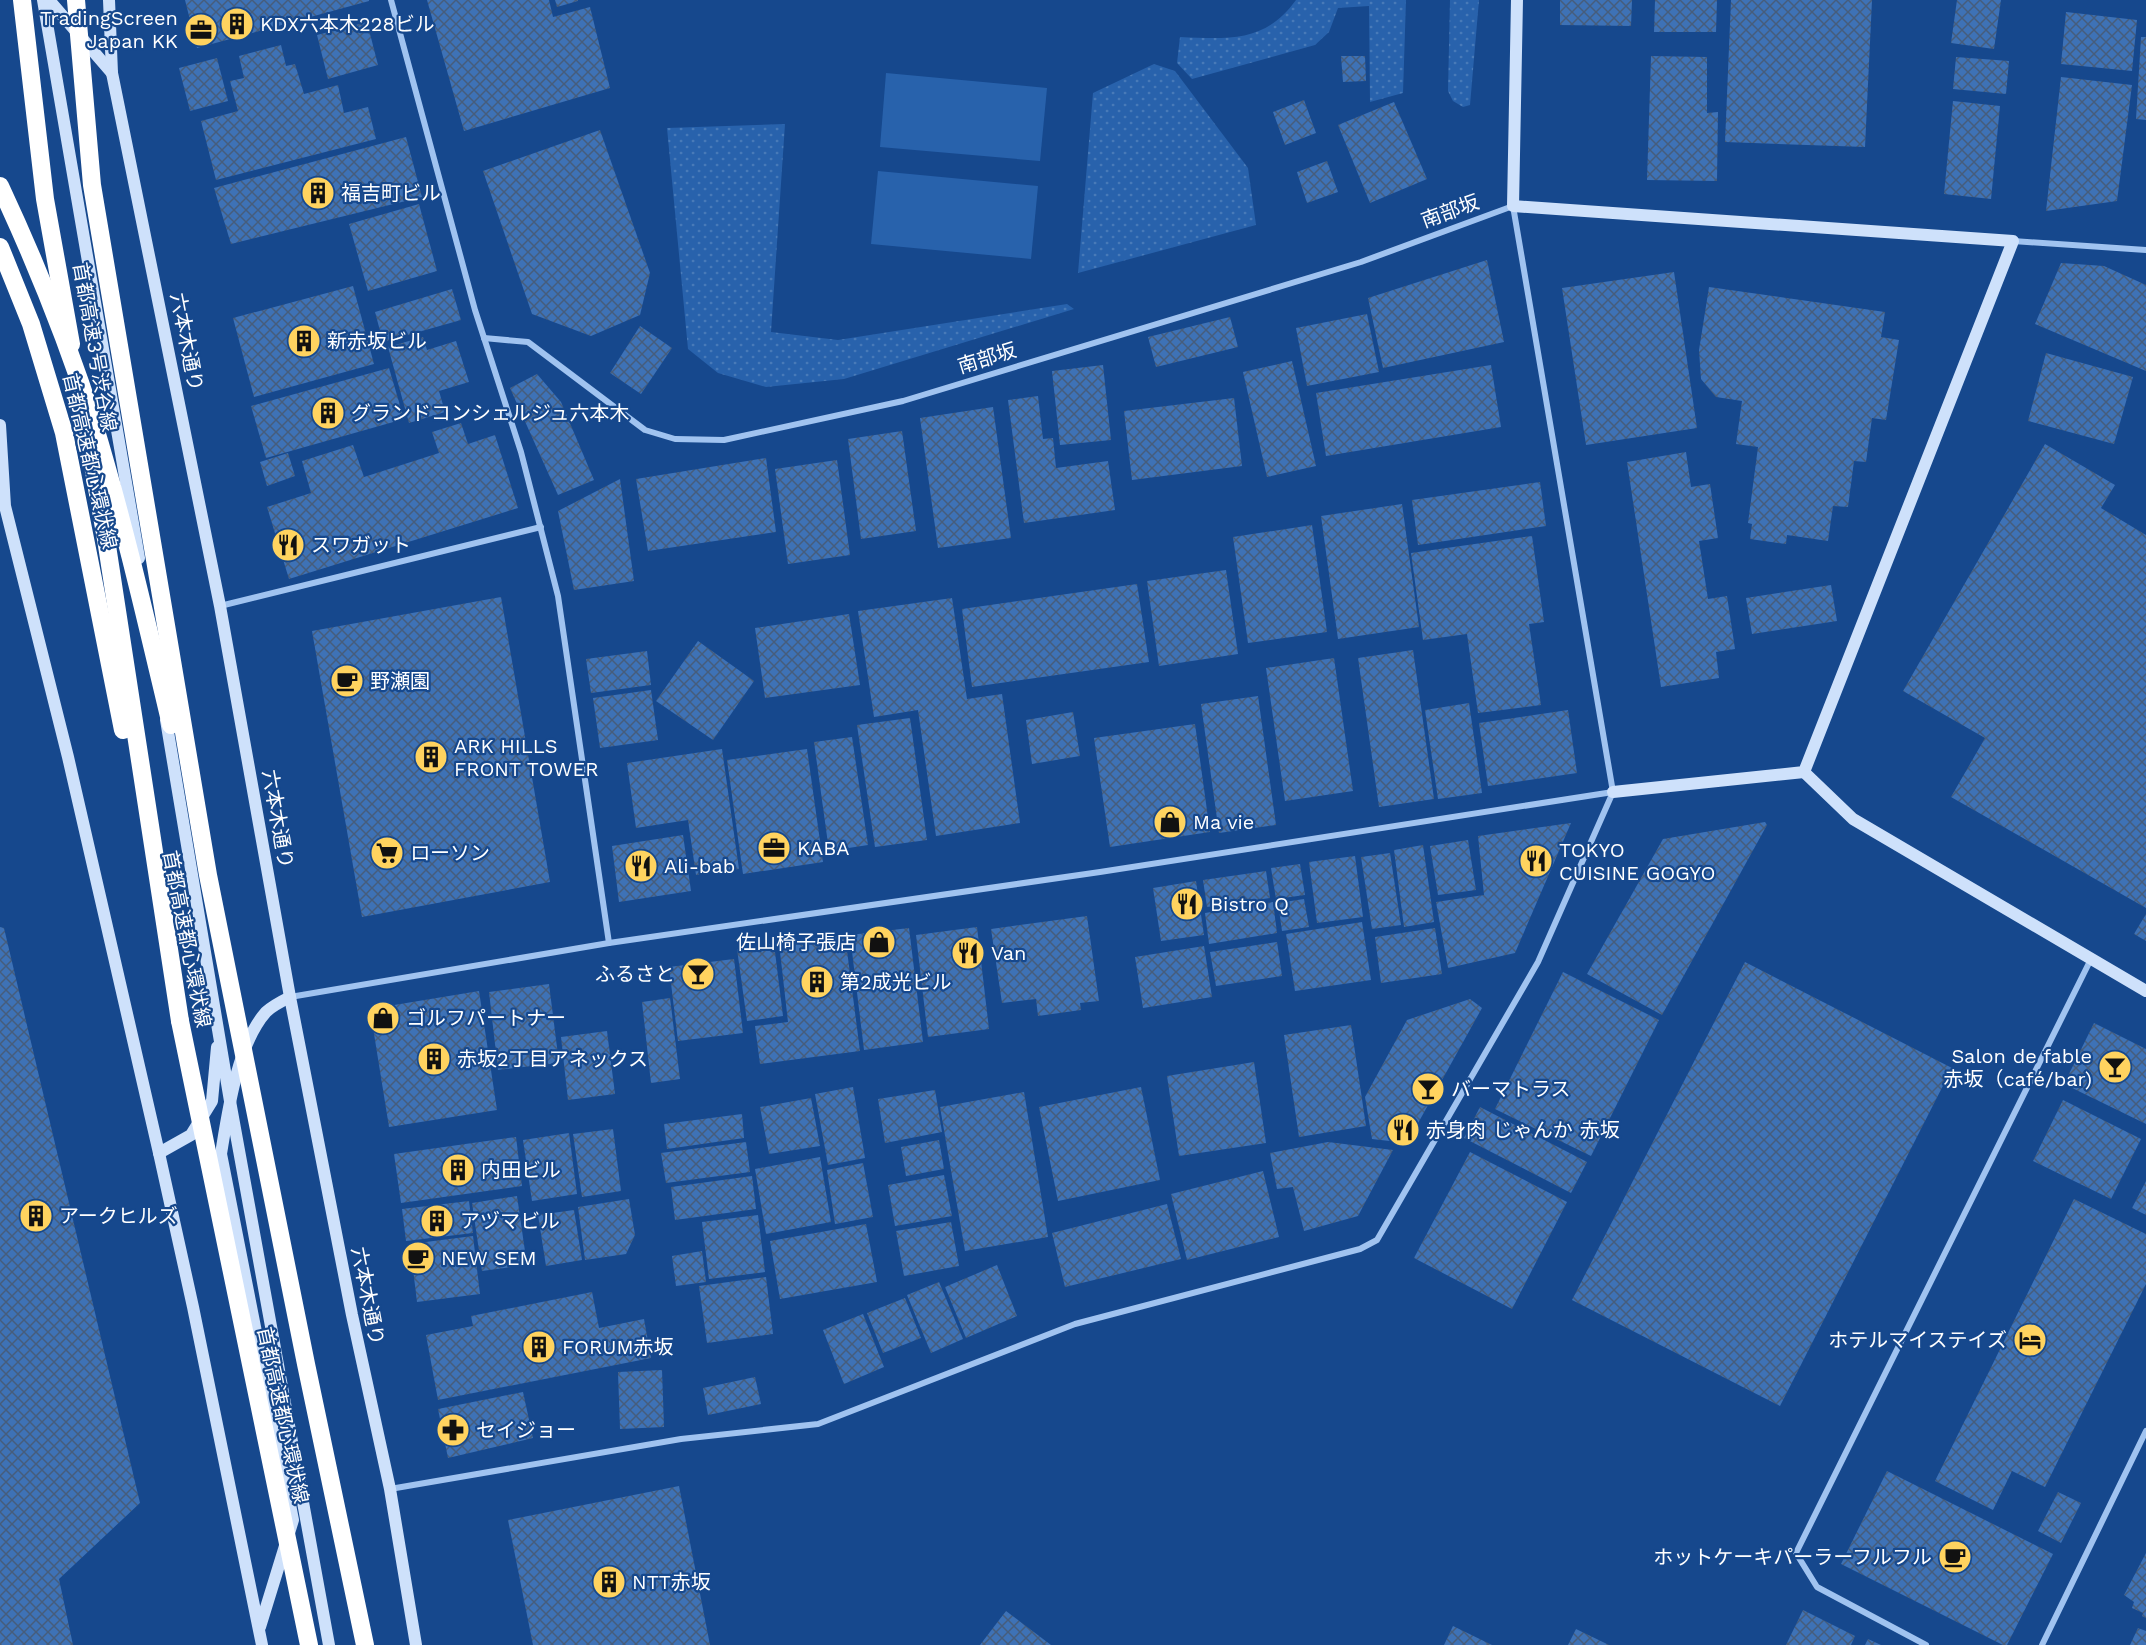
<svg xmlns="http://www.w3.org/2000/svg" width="2146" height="1645" viewBox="0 0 2146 1645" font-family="'Work Sans','Noto Sans JP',sans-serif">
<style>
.park{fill:url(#park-dots)}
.pitch{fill:#2862ac}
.building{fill:url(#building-cross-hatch)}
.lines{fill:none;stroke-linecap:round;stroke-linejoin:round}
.street{stroke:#a0c3f0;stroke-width:6}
.secondary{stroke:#cee1fb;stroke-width:12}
.highway{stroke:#fff;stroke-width:18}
.highway-bridge{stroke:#fff;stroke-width:18}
.labels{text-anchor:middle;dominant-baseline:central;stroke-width:4.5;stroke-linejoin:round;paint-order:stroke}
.poi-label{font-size:20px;fill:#fff;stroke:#16488d;text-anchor:start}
.street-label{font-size:20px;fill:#fff;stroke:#16488d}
</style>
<defs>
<pattern id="park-dots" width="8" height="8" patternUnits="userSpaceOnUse" patternTransform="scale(1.5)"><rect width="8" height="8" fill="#2862ac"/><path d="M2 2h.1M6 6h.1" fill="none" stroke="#487ab8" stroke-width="1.8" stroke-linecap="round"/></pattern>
<pattern id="building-cross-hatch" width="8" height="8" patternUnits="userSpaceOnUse" patternTransform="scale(1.5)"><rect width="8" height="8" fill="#3e72b6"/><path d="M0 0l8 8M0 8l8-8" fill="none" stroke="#465d7c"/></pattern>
</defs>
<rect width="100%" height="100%" fill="#16488d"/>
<g class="park">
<path d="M1296,0H1406L1403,93L1370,102L1369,6L1338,8L1329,32L1315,45L1192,79L1177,63L1180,37C1228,39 1265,43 1296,0Z"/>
<polygon points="1450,0 1479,0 1470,105 1463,107 1453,101 1448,91"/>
<polygon points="1154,64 1175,71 1248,168 1256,225 1078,273 1093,93"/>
<polygon points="785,124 771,332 838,340 1067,304 1074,309 844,379 766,387 718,373 688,349 667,128"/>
</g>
<g class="pitch">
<polygon points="886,73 1047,88 1040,161 880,147"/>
<polygon points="878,171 1038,186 1031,259 871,244"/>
</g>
<g class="building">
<polygon points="185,0 369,0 369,1 197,48"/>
<polygon points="427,0 549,0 553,17 590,7 610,88 464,131"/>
<polygon points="555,0 578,0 578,1 557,7"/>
<polygon points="1560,0 1632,0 1631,26 1560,25"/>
<polygon points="1655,0 1717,0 1716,32 1654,32"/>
<polygon points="1731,0 1872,0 1865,147 1725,142"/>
<polygon points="1957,0 2001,0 1994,49 1951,43"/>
<polygon points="2066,12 2137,20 2132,71 2061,64"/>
<polygon points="367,22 378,65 328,79 317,35"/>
<polygon points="2141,37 2146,37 2146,120 2136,119"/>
<polygon points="281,45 286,66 295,64 304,94 338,85 344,113 368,107 376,139 216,180 201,121 238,111 230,81 244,78 239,56"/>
<polygon points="1341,56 1365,56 1366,81 1343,82"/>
<polygon points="1651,56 1707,57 1707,113 1718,112 1717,181 1647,180"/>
<polygon points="1956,57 2009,61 2006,94 1953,89"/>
<polygon points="217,58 228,101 190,111 179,68"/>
<polygon points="2061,77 2132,85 2117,201 2046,211"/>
<polygon points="1304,100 1316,133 1285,145 1273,112"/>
<polygon points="1953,101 2000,106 1991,199 1944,194"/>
<polygon points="1394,102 1427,179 1370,203 1338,125"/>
<polygon points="600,130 650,273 640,315 591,336 532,314 483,171"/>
<polygon points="406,137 422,197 231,244 214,188"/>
<polygon points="1327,161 1338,192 1307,203 1297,172"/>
<polygon points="419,204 437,271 368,291 349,224"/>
<polygon points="1487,260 1504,342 1383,368 1368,298"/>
<polygon points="2061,263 2104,266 2146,285 2146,371 2035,324"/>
<polygon points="1674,272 1697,428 1586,445 1562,288"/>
<polygon points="353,286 374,364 254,397 233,318"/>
<polygon points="1709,287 1885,312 1881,337 1899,340 1886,420 1872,418 1866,462 1854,461 1848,507 1833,506 1828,541 1787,535 1786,544 1750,539 1752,524 1748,523 1758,447 1736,444 1742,401 1716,397 1701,379 1699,350"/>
<polygon points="452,289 461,320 383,342 375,312"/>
<polygon points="1367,314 1379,372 1307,386 1296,328"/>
<polygon points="1230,317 1238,347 1156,367 1148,337"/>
<polygon points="640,326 672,348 641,394 610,373"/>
<polygon points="423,337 427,350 456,341 469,382 439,391 445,412 409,423 388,347"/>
<polygon points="2046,353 2133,377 2114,444 2028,421"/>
<polygon points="1292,361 1316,466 1267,477 1243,372"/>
<polygon points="1103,365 1111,440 1060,445 1052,371"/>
<polygon points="1491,365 1501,427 1326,456 1316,393"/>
<polygon points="389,368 404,419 266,458 251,406"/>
<polygon points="537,374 561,402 594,480 558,495 510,388"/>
<polygon points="1038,396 1043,439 1053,438 1056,468 1108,461 1115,510 1024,523 1008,400"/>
<polygon points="1234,398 1242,466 1132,480 1124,411"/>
<polygon points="993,407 1011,538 938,548 920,418"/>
<polygon points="461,423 468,444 495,435 518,508 289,579 267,507 311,493 302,461 353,445 364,477 439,453 432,432"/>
<polygon points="902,431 916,531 861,539 848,439"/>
<polygon points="2045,444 2115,485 2101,508 2146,535 2146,908 1951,797 1985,738 1903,691"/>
<polygon points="1686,452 1691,487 1710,484 1718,538 1699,541 1708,599 1727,596 1735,649 1716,652 1719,678 1661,687 1627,462"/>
<polygon points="288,453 295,476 267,486 260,462"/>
<polygon points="766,458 776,532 648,551 636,479"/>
<polygon points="837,460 850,555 788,564 775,469"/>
<polygon points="620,479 634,581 574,590 558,511"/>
<polygon points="1540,482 1546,526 1418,545 1412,500"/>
<polygon points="1402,504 1419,627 1338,639 1321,516"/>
<polygon points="1312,525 1327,632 1248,643 1233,537"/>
<polygon points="1532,536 1544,622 1529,624 1541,705 1478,713 1467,634 1423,640 1411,553"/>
<polygon points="1226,570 1238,654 1159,666 1147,581"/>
<polygon points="1137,584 1149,662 972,687 962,609"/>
<polygon points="1831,585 1837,621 1752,634 1746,598"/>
<polygon points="501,597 550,882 362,917 312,631"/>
<polygon points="952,598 967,699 1002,694 1020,823 936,836 918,710 874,717 858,611"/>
<polygon points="849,614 860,685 765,698 755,628"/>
<polygon points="698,641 754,681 713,740 656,701"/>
<polygon points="1413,650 1434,799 1379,807 1358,658"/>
<polygon points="647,651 651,685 591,693 586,659"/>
<polygon points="1334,658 1353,791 1285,801 1266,668"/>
<polygon points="651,690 658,740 600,748 593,698"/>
<polygon points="1258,696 1276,825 1219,833 1201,704"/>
<polygon points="1469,703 1482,793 1438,799 1425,710"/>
<polygon points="1568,710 1577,773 1488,786 1479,723"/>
<polygon points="1073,712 1080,756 1032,764 1026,720"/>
<polygon points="910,718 927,840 875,847 857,725"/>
<polygon points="1195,724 1210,832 1110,847 1094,738"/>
<polygon points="852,737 868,845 829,851 814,742"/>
<polygon points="722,749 739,869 696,875 688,820 636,828 627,763"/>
<polygon points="807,749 823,862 743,874 727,760"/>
<polygon points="1765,822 1767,825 1662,1015 1587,974 1663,839"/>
<polygon points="1571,823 1515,953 1448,968 1436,902 1484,895 1478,836"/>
<polygon points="683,835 691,891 619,902 612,846"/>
<polygon points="1468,840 1476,890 1438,895 1430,846"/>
<polygon points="1423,845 1434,922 1404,927 1394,850"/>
<polygon points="1390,853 1401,925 1372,929 1361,857"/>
<polygon points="1355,856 1363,917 1317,923 1309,862"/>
<polygon points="1300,864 1305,895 1276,899 1271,868"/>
<polygon points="1266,871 1270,898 1207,907 1203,880"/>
<polygon points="1196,881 1204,935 1161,941 1153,888"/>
<polygon points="1304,899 1309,927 1282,931 1278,903"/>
<polygon points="1273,902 1277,933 1209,944 1205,913"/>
<polygon points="2146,914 2146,941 2134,934"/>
<polygon points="1087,916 1099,1001 1080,1003 1081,1010 1038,1016 1036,999 1002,1003 991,929"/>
<polygon points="1362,922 1371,980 1295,991 1286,934"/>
<polygon points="0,927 4,928 140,1503 59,1579 73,1645 0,1645"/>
<polygon points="977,927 989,1029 928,1037 916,935"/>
<polygon points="909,928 923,1042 864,1050 850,935"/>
<polygon points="1435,928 1442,974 1381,983 1375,937"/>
<polygon points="845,935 860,1051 760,1064 755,1026 788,1022 779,943"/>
<polygon points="1277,942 1282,976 1216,986 1210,952"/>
<polygon points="774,944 783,1016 747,1021 737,949"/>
<polygon points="1204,946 1212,997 1143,1008 1135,957"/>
<polygon points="734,959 743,1033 678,1041 669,967"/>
<polygon points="1745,962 1952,1068 1780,1406 1572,1300"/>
<polygon points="1563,972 1659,1020 1591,1156 1495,1109"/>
<polygon points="549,984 559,1063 498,1070 489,992"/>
<polygon points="479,991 497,1110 389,1127 370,1009"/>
<polygon points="670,998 680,1079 651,1083 642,1002"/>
<polygon points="1470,999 1482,1008 1407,1143 1372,1139 1365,1097 1407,1020"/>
<polygon points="2094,1023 2146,1049 2146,1124 2064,1084"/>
<polygon points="1351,1025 1366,1126 1299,1137 1284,1035"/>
<polygon points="607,1031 615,1094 568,1100 561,1037"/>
<polygon points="1254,1062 1266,1143 1179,1156 1167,1076"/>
<polygon points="853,1087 865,1158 828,1165 815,1094"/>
<polygon points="1141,1087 1160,1180 1058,1201 1039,1107"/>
<polygon points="935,1090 942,1132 885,1143 878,1099"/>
<polygon points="1024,1092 1048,1237 965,1251 940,1107"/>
<polygon points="811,1098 820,1146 769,1154 760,1107"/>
<polygon points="2063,1100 2141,1139 2111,1199 2033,1161"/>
<polygon points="1480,1107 1587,1162 1571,1193 1464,1138"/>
<polygon points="742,1114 744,1138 667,1149 664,1124"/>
<polygon points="613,1129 621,1191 582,1197 573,1134"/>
<polygon points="569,1133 577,1194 532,1201 523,1140"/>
<polygon points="516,1137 522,1186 401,1203 394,1154"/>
<polygon points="939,1140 944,1169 906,1176 901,1147"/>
<polygon points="746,1142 750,1172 666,1183 661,1153"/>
<polygon points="1328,1142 1393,1150 1358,1216 1304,1231 1293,1187 1277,1189 1270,1153"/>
<polygon points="1470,1152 1567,1202 1512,1309 1414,1258"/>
<polygon points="820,1157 831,1222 766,1234 755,1169"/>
<polygon points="863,1163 873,1217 835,1224 827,1170"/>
<polygon points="1263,1171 1279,1237 1187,1260 1171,1194"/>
<polygon points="944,1175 952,1216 895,1226 888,1185"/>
<polygon points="752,1176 756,1209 675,1220 671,1187"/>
<polygon points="2146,1181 2146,1215 2132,1208"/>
<polygon points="517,1196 527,1265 482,1271 472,1203"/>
<polygon points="629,1199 635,1235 626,1254 585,1260 578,1207"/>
<polygon points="2074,1199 2146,1234 2146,1284 2045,1487 2012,1471 1993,1510 1935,1481"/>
<polygon points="469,1201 473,1233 406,1241 402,1209"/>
<polygon points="1167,1204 1181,1259 1065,1287 1052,1233"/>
<polygon points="574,1210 582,1260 546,1266 538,1215"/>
<polygon points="758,1215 765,1272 709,1279 702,1222"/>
<polygon points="951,1222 959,1266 904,1276 896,1231"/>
<polygon points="866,1224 877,1282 780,1299 770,1241"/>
<polygon points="473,1236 480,1294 417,1302 410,1244"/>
<polygon points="702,1251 706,1282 676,1286 672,1256"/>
<polygon points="997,1265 1017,1316 966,1338 945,1287"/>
<polygon points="766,1277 773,1334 707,1343 699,1286"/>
<polygon points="939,1282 963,1339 931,1353 907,1295"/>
<polygon points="592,1292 599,1328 644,1319 651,1358 438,1400 426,1335 473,1326 471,1316"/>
<polygon points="905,1298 921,1338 883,1353 867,1313"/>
<polygon points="863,1314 884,1367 844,1384 823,1330"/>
<polygon points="662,1370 664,1427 620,1429 618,1372"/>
<polygon points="755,1377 761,1404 708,1415 703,1388"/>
<polygon points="523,1392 533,1438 448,1458 438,1409"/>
<polygon points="1887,1471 2053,1554 2007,1645 2003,1645 1841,1564"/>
<polygon points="679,1486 710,1645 533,1645 508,1520"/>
<polygon points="2058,1492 2081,1503 2061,1543 2038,1531"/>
<polygon points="2146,1553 2146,1618 2142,1616 2143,1613 2132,1608 2134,1602 2124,1595"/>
<polygon points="1803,1610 1855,1636 1851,1645 1786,1645"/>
<polygon points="1006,1611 1051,1645 980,1645"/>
<polygon points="1453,1626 1492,1645 1444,1645"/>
<polygon points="2138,1628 2146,1631 2146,1645 2130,1645"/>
<polygon points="1576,1629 1609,1645 1568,1645"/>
<polygon points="1868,1639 1881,1645 1865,1645"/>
</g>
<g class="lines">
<g class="street">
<polyline points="391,0 475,310 521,452 558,596 609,943"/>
<polyline points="2013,241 2146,250"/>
<polyline points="220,606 541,527"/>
<polyline points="290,997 609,943 1100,872 1613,792"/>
<polyline points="390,1489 681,1439 818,1424 1075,1324 1360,1249 1377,1240 1538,962 1613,792 1513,206 1361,262 903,401 724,440 675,439 645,430 528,342 484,338"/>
<polyline points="1926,1645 1817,1587 1796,1553 2091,959"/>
<polyline points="2042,1645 2146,1431"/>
</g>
<g class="secondary">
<polyline points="43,0 139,558"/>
<polyline points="49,0 112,73"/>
<polyline points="109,0 112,73 220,606 290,997 352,1315 390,1489 416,1645"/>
<polyline points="1517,0 1513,206 2013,241 1804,772 1613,792"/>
<polyline points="0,425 5,506 68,757 159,1153 193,1307 262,1645"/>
<polyline points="166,720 230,1101 329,1645"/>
<polyline points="1804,772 1853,819 2146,991"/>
<polyline points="159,1153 191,1135 212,1101 217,1047"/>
<path d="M260,1627L293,1520L221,1154C228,1111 237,1045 266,1012C272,1006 282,1001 290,997"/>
</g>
<g class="highway">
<polyline points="22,0 45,199 71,344"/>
<polyline points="0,247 31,324 64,433 123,730"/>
<polyline points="83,409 106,539 180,1021"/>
</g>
<g class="highway-bridge">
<polyline points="76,0 92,185 208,875 306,1364 365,1645"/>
<path d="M0,186C36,263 68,343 94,424C124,523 147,624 171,725"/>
<polyline points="180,1021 309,1645"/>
</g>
</g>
<defs>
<g id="building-disc" transform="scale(1.725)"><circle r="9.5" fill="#ffd35f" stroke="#16488d"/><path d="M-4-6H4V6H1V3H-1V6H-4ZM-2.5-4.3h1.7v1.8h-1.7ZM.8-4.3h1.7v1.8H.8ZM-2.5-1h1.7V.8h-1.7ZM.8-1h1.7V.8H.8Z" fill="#111"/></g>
<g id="office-disc" transform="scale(1.725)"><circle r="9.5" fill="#ffd35f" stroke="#16488d"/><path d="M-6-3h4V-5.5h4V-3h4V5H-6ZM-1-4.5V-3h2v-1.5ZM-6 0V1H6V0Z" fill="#111"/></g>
<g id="restaurant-disc" transform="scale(1.725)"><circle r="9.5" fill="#ffd35f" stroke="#16488d"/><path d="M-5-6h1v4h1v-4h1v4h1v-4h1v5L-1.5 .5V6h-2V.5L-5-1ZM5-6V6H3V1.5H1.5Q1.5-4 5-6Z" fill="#111"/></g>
<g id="cafe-disc" transform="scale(1.725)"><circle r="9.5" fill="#ffd35f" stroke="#16488d"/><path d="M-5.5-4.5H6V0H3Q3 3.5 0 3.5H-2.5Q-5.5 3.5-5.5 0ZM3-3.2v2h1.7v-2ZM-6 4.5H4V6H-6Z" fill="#111"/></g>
<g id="shop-disc" transform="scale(1.725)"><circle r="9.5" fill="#ffd35f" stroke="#16488d"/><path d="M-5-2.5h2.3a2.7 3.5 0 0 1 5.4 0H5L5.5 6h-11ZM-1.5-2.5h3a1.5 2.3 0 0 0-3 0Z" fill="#111"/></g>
<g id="supermarket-disc" transform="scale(1.725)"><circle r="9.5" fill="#ffd35f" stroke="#16488d"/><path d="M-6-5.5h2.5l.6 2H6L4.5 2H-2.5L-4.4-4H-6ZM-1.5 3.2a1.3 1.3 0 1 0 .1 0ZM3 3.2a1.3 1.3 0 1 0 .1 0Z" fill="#111"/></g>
<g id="bar-disc" transform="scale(1.725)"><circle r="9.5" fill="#ffd35f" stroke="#16488d"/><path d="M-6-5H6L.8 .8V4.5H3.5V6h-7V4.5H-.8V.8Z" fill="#111"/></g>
<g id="hotel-disc" transform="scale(1.725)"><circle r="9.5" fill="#ffd35f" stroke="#16488d"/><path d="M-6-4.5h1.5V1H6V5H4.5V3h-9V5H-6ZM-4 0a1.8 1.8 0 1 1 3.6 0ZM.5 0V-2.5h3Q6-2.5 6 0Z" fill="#111"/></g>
<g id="pharmacy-disc" transform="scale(1.725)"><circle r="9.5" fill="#ffd35f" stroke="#16488d"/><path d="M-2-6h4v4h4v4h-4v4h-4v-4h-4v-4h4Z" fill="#111"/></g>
</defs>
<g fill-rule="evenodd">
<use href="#building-disc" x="237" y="24"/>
<use href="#office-disc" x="201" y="30"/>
<use href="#building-disc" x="318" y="193"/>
<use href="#building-disc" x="304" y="341"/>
<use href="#building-disc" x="328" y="413"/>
<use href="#restaurant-disc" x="288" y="545"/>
<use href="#cafe-disc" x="347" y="681"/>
<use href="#building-disc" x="431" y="757"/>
<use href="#shop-disc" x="1170" y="822"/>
<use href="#office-disc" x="774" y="848"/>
<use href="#supermarket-disc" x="387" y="853"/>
<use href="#restaurant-disc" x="1536" y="861"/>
<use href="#restaurant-disc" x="641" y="866"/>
<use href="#restaurant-disc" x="1187" y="904"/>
<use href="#shop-disc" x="879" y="942"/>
<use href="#restaurant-disc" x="968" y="953"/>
<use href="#bar-disc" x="698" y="974"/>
<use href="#building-disc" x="817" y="982"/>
<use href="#shop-disc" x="383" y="1018"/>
<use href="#building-disc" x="434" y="1059"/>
<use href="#bar-disc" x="2115" y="1067"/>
<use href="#bar-disc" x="1428" y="1089"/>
<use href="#restaurant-disc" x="1403" y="1130"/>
<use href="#building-disc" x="458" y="1170"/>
<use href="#building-disc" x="36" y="1216"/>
<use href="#building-disc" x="437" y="1221"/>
<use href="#cafe-disc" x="418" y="1258"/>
<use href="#hotel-disc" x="2030" y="1340"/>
<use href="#building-disc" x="539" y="1347"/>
<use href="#pharmacy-disc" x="453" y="1430"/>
<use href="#cafe-disc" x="1955" y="1557"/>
<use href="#building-disc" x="609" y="1582"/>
</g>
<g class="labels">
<g class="poi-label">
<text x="178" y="18" text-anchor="end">TradingScreen<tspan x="178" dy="23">Japan KK</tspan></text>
<text x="260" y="24">KDX六本木228ビル</text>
<text x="341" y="193">福吉町ビル</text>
<text x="327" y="341">新赤坂ビル</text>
<text x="351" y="413">グランドコンシェルジュ六本木</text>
<text x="311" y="545">スワガット</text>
<text x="370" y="681">野瀬園</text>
<text x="454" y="746">ARK HILLS<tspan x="454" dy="23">FRONT TOWER</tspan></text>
<text x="1193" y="822">Ma vie</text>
<text x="797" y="848">KABA</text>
<text x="1559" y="850">TOKYO<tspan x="1559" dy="23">CUISINE GOGYO</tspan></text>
<text x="410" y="853">ローソン</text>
<text x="664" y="866">Ali-bab</text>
<text x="1210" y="904">Bistro Q</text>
<text x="856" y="942" text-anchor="end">佐山椅子張店</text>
<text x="991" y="953">Van</text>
<text x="675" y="974" text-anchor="end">ふるさと</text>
<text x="840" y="982">第2成光ビル</text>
<text x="406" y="1018">ゴルフパートナー</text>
<text x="2092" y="1056" text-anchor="end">Salon de fable<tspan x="2092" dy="23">赤坂（café/bar)</tspan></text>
<text x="457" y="1059">赤坂2丁目アネックス</text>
<text x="1451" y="1089">バーマトラス</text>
<text x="1426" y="1130">赤身肉 じゃんか 赤坂</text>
<text x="481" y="1170">内田ビル</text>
<text x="59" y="1216">アークヒルズ</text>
<text x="460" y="1221">アヅマビル</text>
<text x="441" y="1258">NEW SEM</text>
<text x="2007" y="1340" text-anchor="end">ホテルマイステイズ</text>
<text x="562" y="1347">FORUM赤坂</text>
<text x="476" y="1430">セイジョー</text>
<text x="1932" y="1557" text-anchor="end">ホットケーキパーラーフルフル</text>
<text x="632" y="1582">NTT赤坂</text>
</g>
<g class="street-label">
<text transform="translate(1450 211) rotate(-20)">南部坂</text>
<text transform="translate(187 342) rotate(79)">六本木通り</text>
<text transform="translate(95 347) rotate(80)">首都高速3号渋谷線</text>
<text transform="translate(987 358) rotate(-17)">南部坂</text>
<text transform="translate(90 461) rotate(77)">首都高速都心環状線</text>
<text transform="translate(278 819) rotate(80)">六本木通り</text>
<text transform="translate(187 939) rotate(79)">首都高速都心環状線</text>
<text transform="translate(368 1296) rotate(79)">六本木通り</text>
<text transform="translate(283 1415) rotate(78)">首都高速都心環状線</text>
</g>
</g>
</svg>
